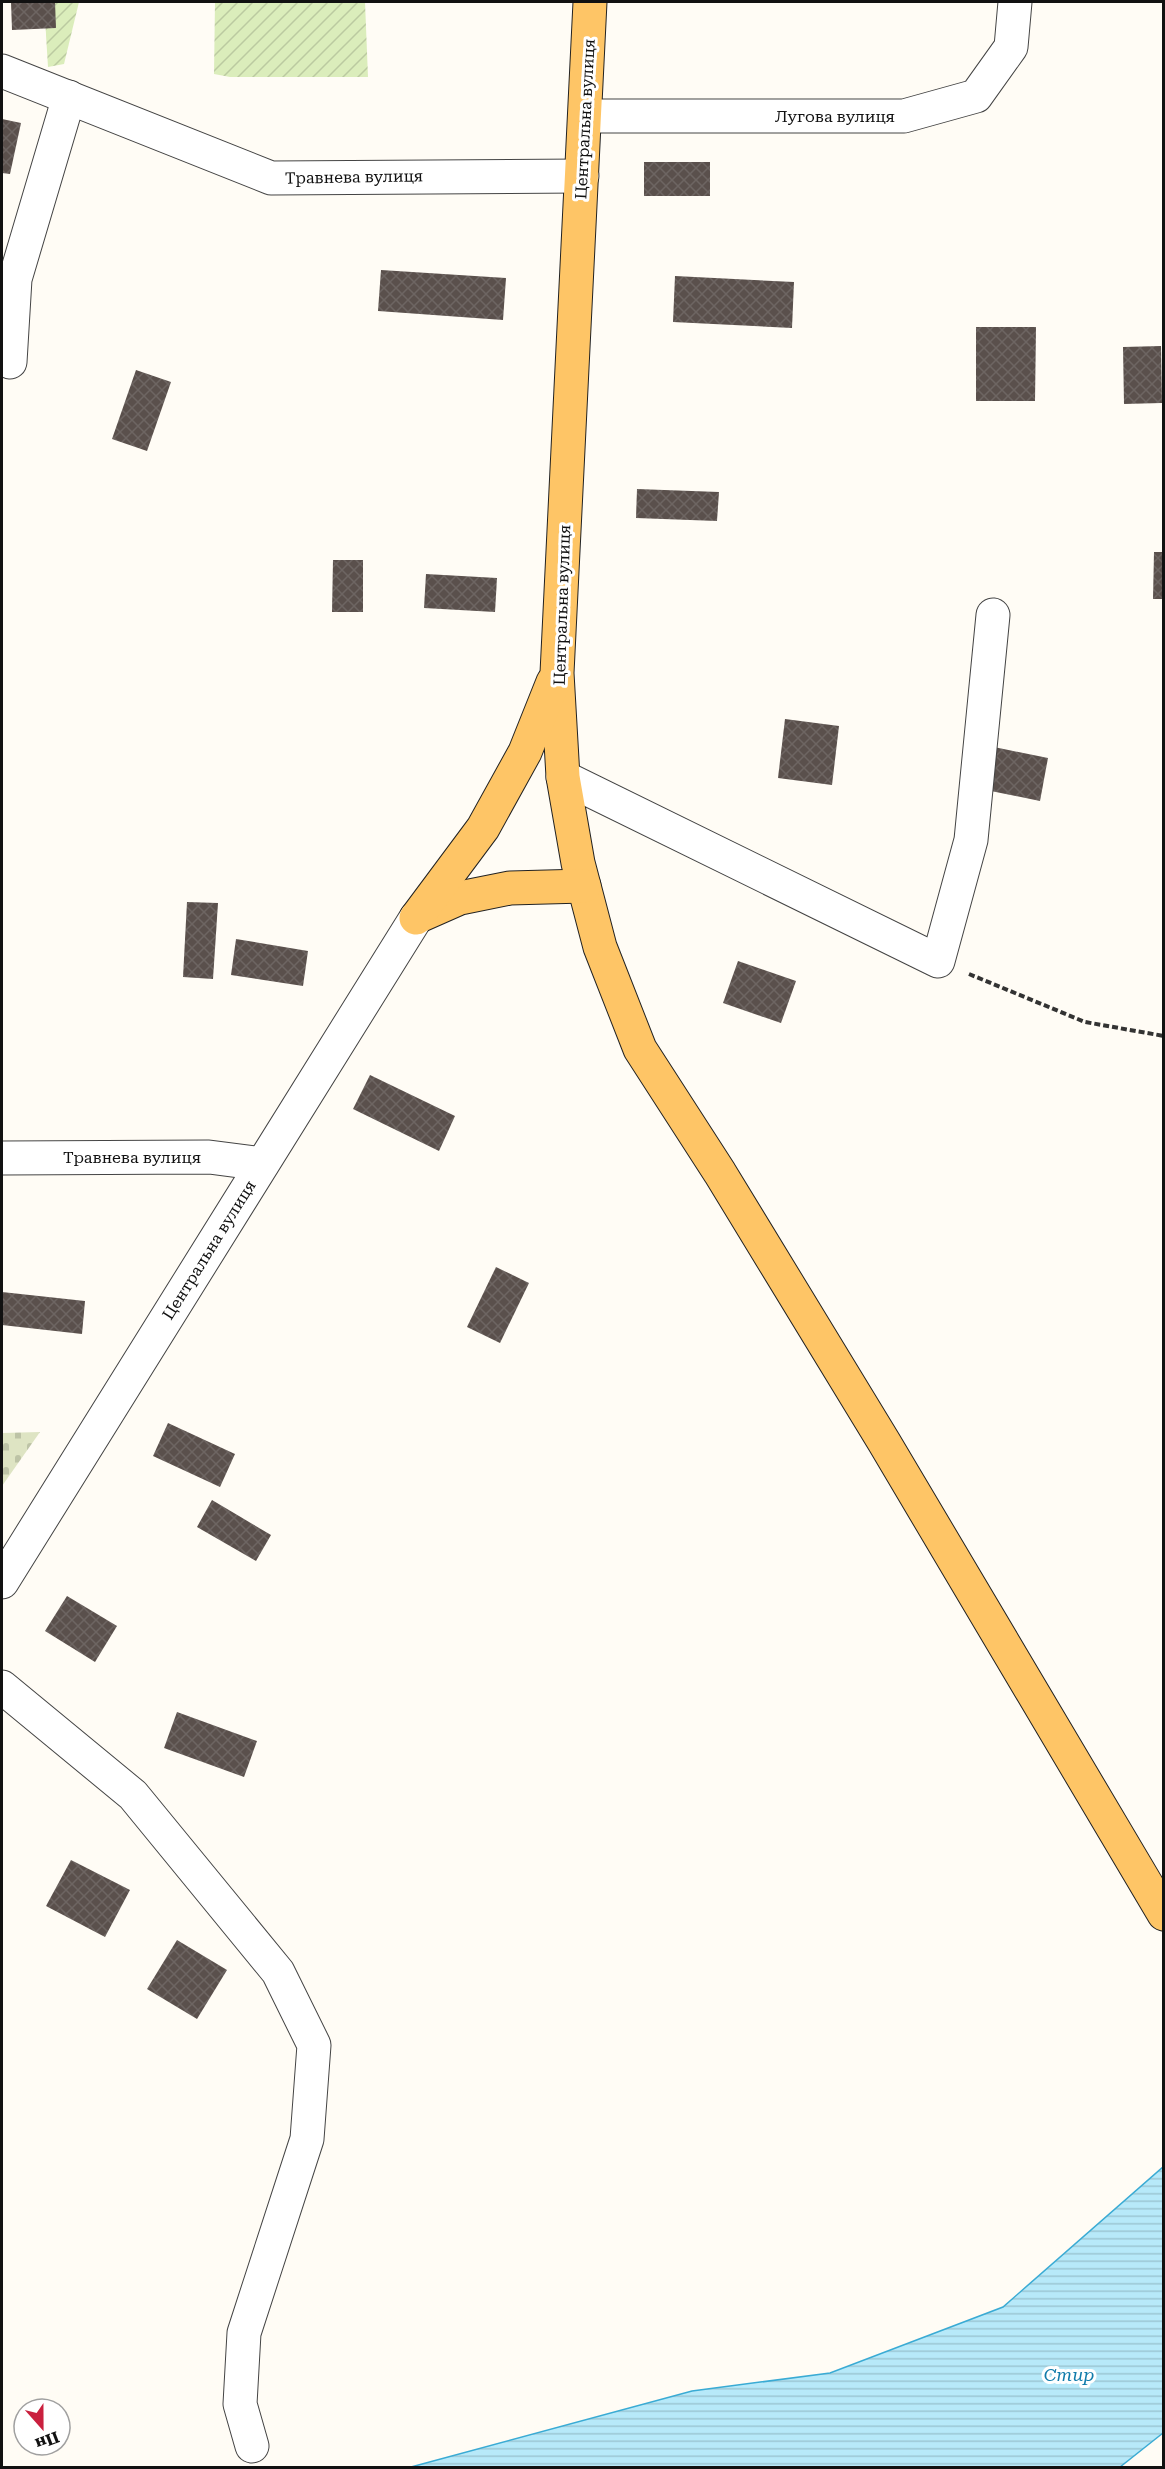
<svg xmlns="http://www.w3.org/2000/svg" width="1165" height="2469" viewBox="0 0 1165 2469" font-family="'Roboto Serif',serif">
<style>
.cemetery{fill:url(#cemetery-stones)}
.garden{fill:url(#garden-furrows)}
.water{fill:url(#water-rules);stroke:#3aabd4;stroke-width:1.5}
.building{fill:url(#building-cross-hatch)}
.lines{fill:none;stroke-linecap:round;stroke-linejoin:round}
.minor-casing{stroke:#444;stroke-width:35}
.major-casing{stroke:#222;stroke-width:35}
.path{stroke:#333;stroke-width:4;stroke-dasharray:6 3;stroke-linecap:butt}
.minor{stroke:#fff;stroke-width:33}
.major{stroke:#fec566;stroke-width:33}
.labels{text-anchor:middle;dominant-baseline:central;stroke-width:6;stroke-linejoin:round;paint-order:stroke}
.street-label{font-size:16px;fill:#111;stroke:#fff}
.water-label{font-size:18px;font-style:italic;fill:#127cab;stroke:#fff}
</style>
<defs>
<pattern id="cemetery-stones" width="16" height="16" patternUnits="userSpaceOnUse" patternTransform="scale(1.5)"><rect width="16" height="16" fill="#dee4c3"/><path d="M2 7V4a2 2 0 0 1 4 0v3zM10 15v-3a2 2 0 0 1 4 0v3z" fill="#bdc3a6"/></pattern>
<pattern id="garden-furrows" width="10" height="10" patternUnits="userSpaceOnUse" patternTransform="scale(1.5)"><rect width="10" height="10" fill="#dbedbb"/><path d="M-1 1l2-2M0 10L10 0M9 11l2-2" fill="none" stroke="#bbcaa0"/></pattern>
<pattern id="water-rules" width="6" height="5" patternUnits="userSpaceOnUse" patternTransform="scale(1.5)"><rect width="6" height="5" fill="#b7e9f9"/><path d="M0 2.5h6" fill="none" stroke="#9cc7d4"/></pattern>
<pattern id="building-cross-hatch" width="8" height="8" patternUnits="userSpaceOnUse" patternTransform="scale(1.5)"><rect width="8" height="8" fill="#5a504c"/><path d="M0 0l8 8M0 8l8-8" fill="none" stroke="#6d6562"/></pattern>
</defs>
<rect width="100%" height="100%" fill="#fffcf5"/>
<polygon class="cemetery" points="40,1432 2,1486 2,1433"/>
<g class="garden">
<polygon points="44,2 79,2 64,64 48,67"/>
<polygon points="215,2 365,2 368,77 230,77 214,74"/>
</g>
<polygon class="water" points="1163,2167 1163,2433 1120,2467 411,2467 692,2391 830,2373 1003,2307"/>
<g class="building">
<polygon points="11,2 55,2 56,28 12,30"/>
<polygon points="2,119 21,123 10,174 2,173"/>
<rect x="644" y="162" width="66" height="34"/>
<polygon points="381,270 506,278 503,320 378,311"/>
<polygon points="675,276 794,282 792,328 673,322"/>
<polygon points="976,327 1036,327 1035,401 976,401"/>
<polygon points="1161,346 1162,403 1124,404 1123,347"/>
<polygon points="136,370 171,382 147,451 112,439"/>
<polygon points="637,489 719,492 717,521 636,518"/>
<polygon points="1154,552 1164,552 1164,599 1153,599"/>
<polygon points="333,560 363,560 363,612 332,612"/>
<polygon points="426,574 497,578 495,612 424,608"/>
<polygon points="785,719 839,726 832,785 778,778"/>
<polygon points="994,747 1048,758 1040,801 986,790"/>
<polygon points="187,902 218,903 213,979 183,977"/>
<polygon points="236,939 308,951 303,986 231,975"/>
<polygon points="738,961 796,981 781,1023 723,1003"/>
<polygon points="370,1075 455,1116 439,1151 353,1109"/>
<polygon points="496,1267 529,1283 500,1343 467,1327"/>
<polygon points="2,1292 85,1301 82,1334 2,1325"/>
<polygon points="168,1423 235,1454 220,1487 153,1456"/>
<polygon points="212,1500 271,1535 256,1561 197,1527"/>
<polygon points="67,1596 117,1626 95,1662 45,1631"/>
<polygon points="177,1712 257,1741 244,1777 164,1748"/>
<polygon points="71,1860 130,1890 105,1937 46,1906"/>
<polygon points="177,1940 227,1970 197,2019 147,1989"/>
</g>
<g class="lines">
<g class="minor-casing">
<g id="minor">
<polyline points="2,71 271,178 582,176"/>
<polyline points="585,116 904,116 976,96 1011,47 1015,2"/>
<polyline points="10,362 15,279 69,97"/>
<polyline points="563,777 938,961 971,840 993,615"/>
<polyline points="2,1158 209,1157 262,1164"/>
<polyline points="2,1582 416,918"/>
<polyline points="2,1687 133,1795 278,1972 314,2045 307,2139 244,2333 240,2404 252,2446"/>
</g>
</g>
<g class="major-casing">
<g id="major">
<polyline points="590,2 557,673 563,777 578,863 600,947 640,1049 720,1173 884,1442 1164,1914"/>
<polyline points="417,917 460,898 510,888 584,886"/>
<polyline points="416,918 483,828 525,752 553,682"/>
</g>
</g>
<polyline class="path" points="969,974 1085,1022 1164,1036"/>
<use href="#minor" class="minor"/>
<use href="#major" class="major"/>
</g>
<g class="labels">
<g class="street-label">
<text x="835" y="116">Лугова вулиця</text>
<text transform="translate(585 119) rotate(-87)">Центральна вулиця</text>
<text transform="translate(354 177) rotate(-1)">Травнева вулиця</text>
<text transform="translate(562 605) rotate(-88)">Центральна вулиця</text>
<text x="132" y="1157">Травнева вулиця</text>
<text transform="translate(209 1250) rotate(-58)">Центральна вулиця</text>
</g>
<g class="water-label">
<text x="1069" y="2374">Стир</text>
</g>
</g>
<rect width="1165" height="2469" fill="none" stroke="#111111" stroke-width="6"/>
<g transform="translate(42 2427) rotate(159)"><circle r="28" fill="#ffffff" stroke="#a0a0a0" stroke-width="1.5"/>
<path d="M0-4.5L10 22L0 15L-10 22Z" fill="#ca203e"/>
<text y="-9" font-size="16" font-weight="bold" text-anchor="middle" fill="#111111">Пн</text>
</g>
</svg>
